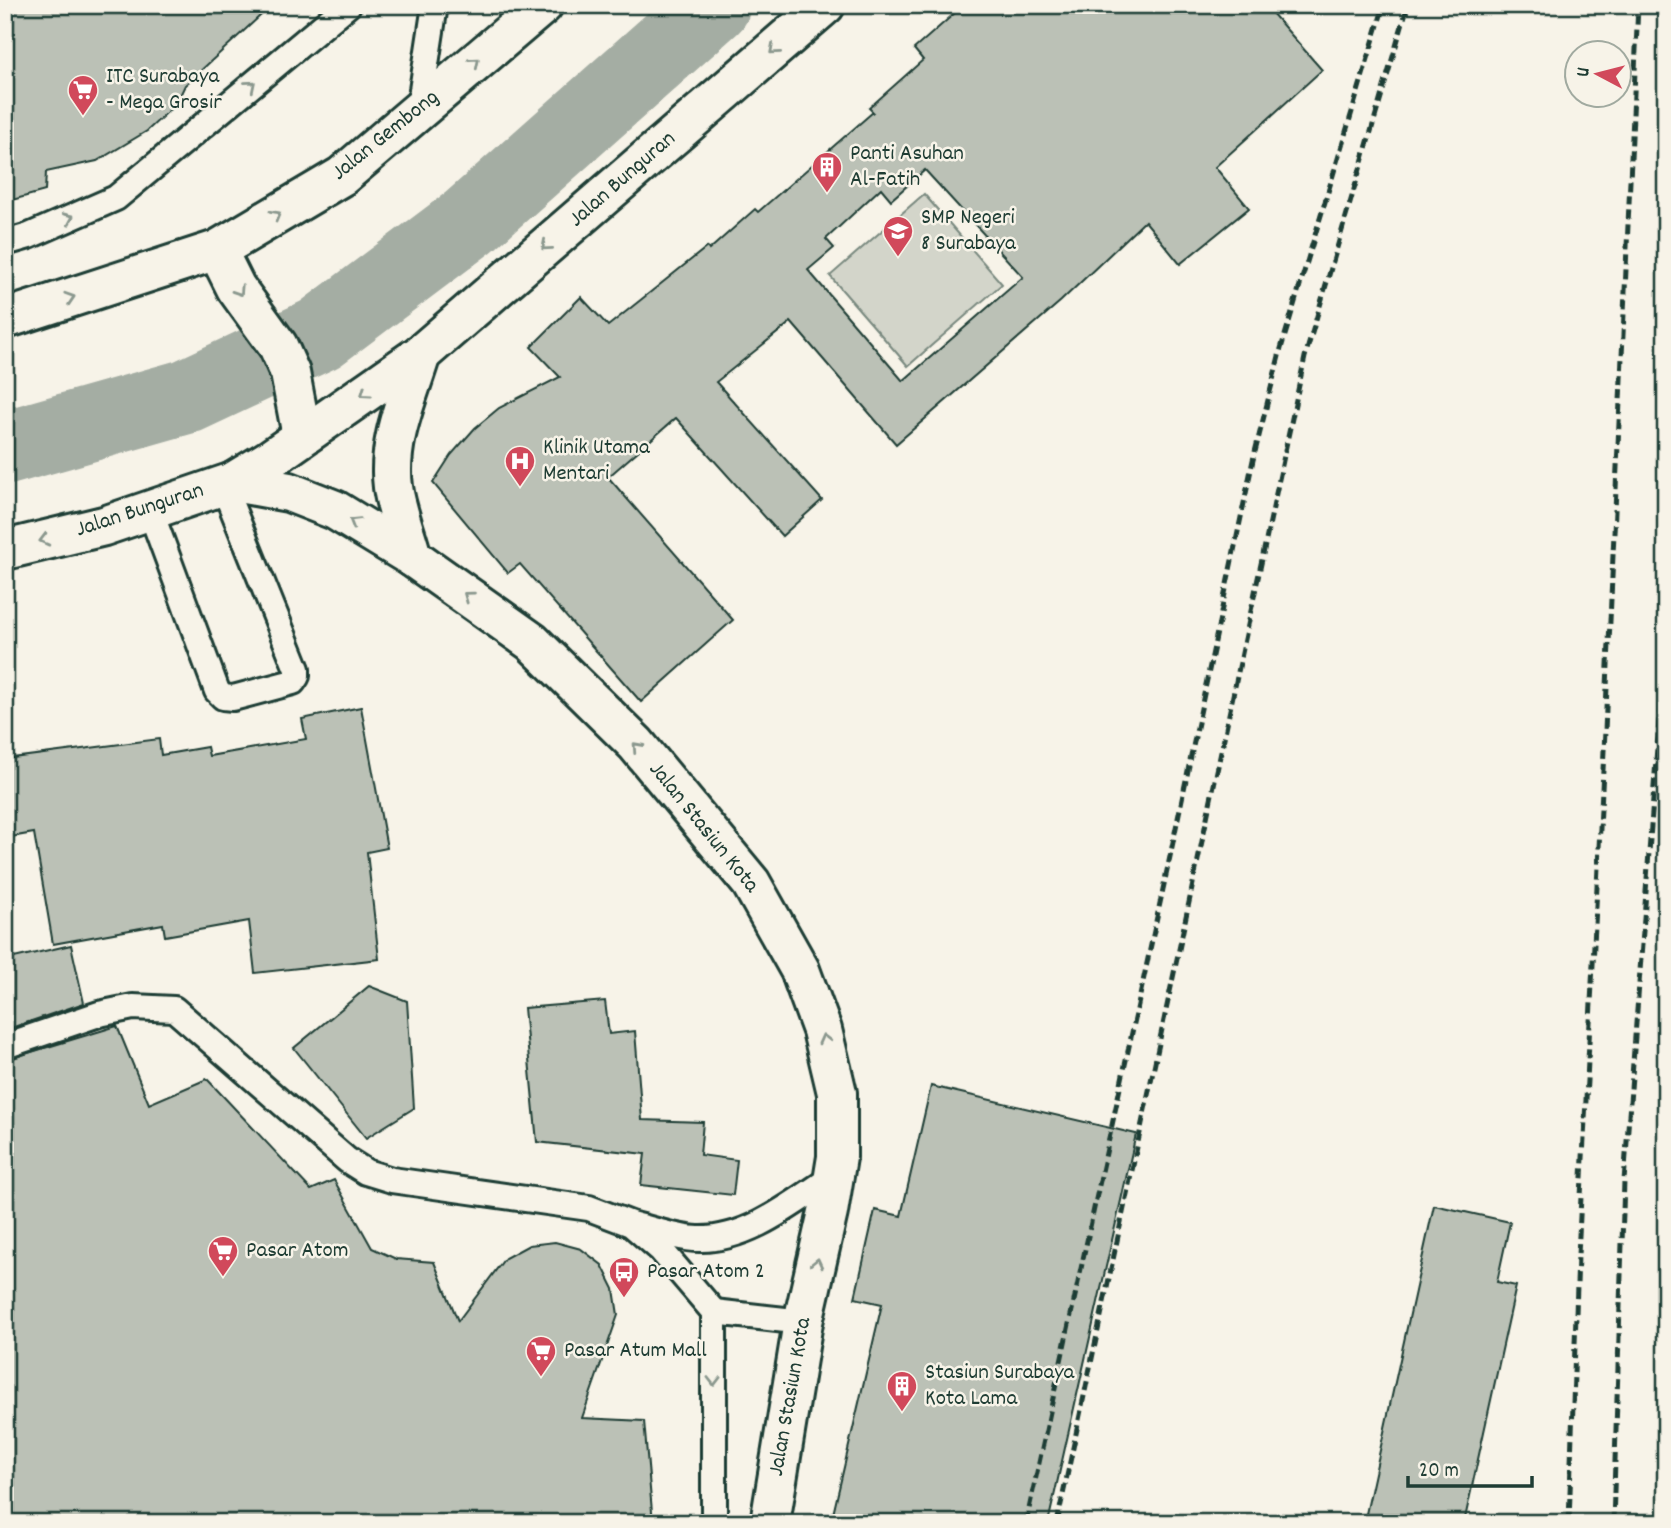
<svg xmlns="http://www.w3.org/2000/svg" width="1671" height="1528" viewBox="0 0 1671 1528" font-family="Dekko,sans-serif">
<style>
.green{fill:#d3d5ca;stroke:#79897f;stroke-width:2}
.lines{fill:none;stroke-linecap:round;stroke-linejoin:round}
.river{stroke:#a4ada3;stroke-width:75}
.building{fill:#bbc1b6;stroke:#1f3d34;stroke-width:2;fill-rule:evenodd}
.lane-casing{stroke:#1f3d34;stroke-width:30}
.secondary-casing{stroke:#1f3d34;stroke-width:44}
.lane{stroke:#f7f3e8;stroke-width:24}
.secondary{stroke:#f7f3e8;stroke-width:38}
.rail{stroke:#1f3d34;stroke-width:5;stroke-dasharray:10 5;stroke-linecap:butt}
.oneway{stroke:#8b988e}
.labels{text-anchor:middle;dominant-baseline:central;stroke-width:5;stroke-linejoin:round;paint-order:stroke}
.poi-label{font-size:23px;fill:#1f3d34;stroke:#f7f3e8;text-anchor:start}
.street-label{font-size:23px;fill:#1f3d34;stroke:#f7f3e8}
</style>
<rect width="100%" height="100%" fill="#f7f3e8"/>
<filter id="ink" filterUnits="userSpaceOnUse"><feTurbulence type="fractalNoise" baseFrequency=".0143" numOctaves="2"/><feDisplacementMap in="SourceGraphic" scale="14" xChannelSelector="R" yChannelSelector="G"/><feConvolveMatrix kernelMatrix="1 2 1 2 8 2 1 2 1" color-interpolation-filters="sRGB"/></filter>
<g filter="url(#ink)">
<polygon class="green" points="924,194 1002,284 908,366 830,276"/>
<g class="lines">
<polyline class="river" points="5,448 188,396 320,334 469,222 713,5"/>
</g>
<g class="building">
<polygon points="5,5 272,5 185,85 176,104 147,131 97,161 46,172 45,191 5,202"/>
<path d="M964,5H1265L1322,70L1215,167L1249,208L1180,264L1145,221L1061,301L896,444L791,322L716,382L822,500L782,536L676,418L608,477L733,620L641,702L520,564L508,573L433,483L451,455L475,428L499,408L560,377L531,347L581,297L608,326L707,247L709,250L755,209L758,212L873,112L869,108L923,60L914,49ZM925,170L1023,277L903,381L808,270L834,248L826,239L881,188L891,200Z"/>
<polygon points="361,707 387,848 367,852 379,959 255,973 249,921 165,936 163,924 53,944 34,833 5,838 5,759 159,739 161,755 207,747 209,756 306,739 302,719"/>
<polygon points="71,945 84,1003 5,1030 5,960"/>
<polygon points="369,986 407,1001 414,1108 366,1138 294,1048"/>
<polygon points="605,1001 609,1034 635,1031 642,1120 703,1122 700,1155 737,1160 733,1195 641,1185 645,1154 537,1142 524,1008"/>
<polygon points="117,1026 149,1104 207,1079 311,1190 334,1180 372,1248 396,1259 434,1262 458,1321 505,1258 529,1245 555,1242 581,1249 602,1265 614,1289 618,1315 582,1418 644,1421 653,1523 5,1523 5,1060"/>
<polygon points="931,1086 1136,1134 1048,1523 831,1523 882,1304 855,1298 875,1210 901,1216"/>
<polygon points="1434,1205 1510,1222 1497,1282 1516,1286 1464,1523 1364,1523"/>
</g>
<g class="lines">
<g class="lane-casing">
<g id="lane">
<polyline points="419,110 435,5"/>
<polyline points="5,243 29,236 116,198 348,5"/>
<polyline points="150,510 217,691 223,697 233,698 293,682 297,676 297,669 223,485"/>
<polyline points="5,1046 99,1014 133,1007 174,1009 347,1160 366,1172 392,1180 589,1208 631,1224 661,1250 714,1312 714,1523"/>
<path d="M635,1225C654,1230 680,1239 699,1239C749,1240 794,1202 834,1176"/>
<polyline points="714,1312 803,1322"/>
</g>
</g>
<g class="secondary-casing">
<g id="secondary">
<polyline points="217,250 236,288 278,346 290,373 302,436"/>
<polyline points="5,319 217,250 342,176 543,5"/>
<polyline points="233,482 289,492 335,510 412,557 532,642 636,744 751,883 800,970 822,1030 837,1093 837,1157 828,1212 803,1322 770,1523"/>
<polyline points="5,550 104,526 233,482 269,460 421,354 825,5"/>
<path d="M412,557C406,534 396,510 393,487C387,441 408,397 421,354"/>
</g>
</g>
<use href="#lane" class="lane"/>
<use href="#secondary" class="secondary"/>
<g class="rail">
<polyline points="1026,1523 1168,866 1253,460 1280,352 1384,5"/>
<polyline points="1057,1523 1305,357 1408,5"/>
<polyline points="1569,1523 1578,1255 1605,731 1638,5"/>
<polyline points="1613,1523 1624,1181 1666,629"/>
</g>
</g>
<defs><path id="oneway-chevron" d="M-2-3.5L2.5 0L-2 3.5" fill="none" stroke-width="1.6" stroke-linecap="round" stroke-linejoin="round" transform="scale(1.75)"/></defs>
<g class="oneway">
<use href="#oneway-chevron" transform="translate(774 50) rotate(139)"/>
<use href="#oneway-chevron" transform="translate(475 62) rotate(-40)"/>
<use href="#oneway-chevron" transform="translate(251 85) rotate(-40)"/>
<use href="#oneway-chevron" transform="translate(276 215) rotate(-30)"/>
<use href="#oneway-chevron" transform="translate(69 218) rotate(-24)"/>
<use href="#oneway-chevron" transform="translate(546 246) rotate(139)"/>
<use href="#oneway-chevron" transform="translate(239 291) rotate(57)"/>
<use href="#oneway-chevron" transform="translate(70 298) rotate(-18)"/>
<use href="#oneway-chevron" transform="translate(365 393) rotate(145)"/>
<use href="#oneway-chevron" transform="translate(354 522) rotate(-149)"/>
<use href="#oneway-chevron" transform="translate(44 540) rotate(166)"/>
<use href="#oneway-chevron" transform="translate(468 596) rotate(-144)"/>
<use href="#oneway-chevron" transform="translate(637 747) rotate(-132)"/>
<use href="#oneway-chevron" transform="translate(824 1039) rotate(-104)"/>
<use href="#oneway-chevron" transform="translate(817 1263) rotate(-77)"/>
<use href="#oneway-chevron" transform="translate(714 1381) rotate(90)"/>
</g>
</g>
<defs>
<g id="supermarket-pin" transform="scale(1.575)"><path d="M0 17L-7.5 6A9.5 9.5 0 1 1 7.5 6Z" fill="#d1495b" stroke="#f7f3e8"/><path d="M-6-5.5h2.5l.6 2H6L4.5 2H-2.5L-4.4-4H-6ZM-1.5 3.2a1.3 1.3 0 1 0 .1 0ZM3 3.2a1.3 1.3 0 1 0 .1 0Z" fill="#fff"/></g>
<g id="building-pin" transform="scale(1.575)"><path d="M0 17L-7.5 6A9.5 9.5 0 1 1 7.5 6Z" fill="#d1495b" stroke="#f7f3e8"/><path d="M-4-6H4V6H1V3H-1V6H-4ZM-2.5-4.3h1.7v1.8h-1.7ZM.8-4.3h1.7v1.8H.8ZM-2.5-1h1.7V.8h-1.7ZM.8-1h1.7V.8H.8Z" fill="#fff"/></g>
<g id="school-pin" transform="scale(1.575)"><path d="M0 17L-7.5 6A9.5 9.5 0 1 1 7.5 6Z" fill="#d1495b" stroke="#f7f3e8"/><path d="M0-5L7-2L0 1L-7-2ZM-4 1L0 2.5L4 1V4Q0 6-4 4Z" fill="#fff"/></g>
<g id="hospital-pin" transform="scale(1.575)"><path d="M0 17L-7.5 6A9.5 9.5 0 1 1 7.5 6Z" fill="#d1495b" stroke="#f7f3e8"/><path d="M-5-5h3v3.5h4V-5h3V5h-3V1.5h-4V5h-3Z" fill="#fff"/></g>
<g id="bus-pin" transform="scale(1.575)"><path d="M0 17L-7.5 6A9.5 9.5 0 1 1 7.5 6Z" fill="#d1495b" stroke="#f7f3e8"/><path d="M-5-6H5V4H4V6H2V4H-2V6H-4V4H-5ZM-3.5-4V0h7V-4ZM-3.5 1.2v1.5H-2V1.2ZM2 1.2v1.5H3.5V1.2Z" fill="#fff"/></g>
</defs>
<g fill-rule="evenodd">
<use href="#supermarket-pin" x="83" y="90"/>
<use href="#building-pin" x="827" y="167"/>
<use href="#school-pin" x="898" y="231"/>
<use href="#hospital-pin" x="520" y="461"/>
<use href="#supermarket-pin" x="223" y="1251"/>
<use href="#bus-pin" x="624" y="1272"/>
<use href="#supermarket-pin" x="541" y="1351"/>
<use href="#building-pin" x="902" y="1386"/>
</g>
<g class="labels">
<g class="poi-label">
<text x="106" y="77">ITC Surabaya<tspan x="106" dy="26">- Mega Grosir</tspan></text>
<text x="850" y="154">Panti Asuhan<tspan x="850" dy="26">Al-Fatih</tspan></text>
<text x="921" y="218">SMP Negeri<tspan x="921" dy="26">8 Surabaya</tspan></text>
<text x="543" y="448">Klinik Utama<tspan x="543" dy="26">Mentari</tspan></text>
<text x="246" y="1251">Pasar Atom</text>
<text x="647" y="1272">Pasar Atom 2</text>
<text x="564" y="1351">Pasar Atum Mall</text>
<text x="925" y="1373">Stasiun Surabaya<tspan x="925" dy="26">Kota Lama</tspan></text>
</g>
<g class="street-label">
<text transform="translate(386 136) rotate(-39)">Jalan Gembong</text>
<text transform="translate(623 180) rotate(-41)">Jalan Bunguran</text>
<text transform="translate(140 511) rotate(-18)">Jalan Bunguran</text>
<text transform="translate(703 828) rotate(51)">Jalan Stasiun Kota</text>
<text transform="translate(791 1397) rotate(-80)">Jalan Stasiun Kota</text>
</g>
</g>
<rect width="1671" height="1528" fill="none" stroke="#f7f3e8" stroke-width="28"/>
<rect x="14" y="14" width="1643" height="1500" fill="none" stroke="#1f3d34" stroke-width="2.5" filter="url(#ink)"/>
<g transform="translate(1598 74) rotate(277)"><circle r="33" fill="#f7f3e8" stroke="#a1aaa0" stroke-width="2"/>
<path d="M0-5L12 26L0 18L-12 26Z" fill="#d1495b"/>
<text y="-10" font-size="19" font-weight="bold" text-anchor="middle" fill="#1f3d34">U</text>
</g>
<path d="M1408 1476v10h124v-10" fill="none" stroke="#1f3d34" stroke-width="3.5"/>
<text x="1419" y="1476" font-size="21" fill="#1f3d34" stroke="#f7f3e8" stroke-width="5" paint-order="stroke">20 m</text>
</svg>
